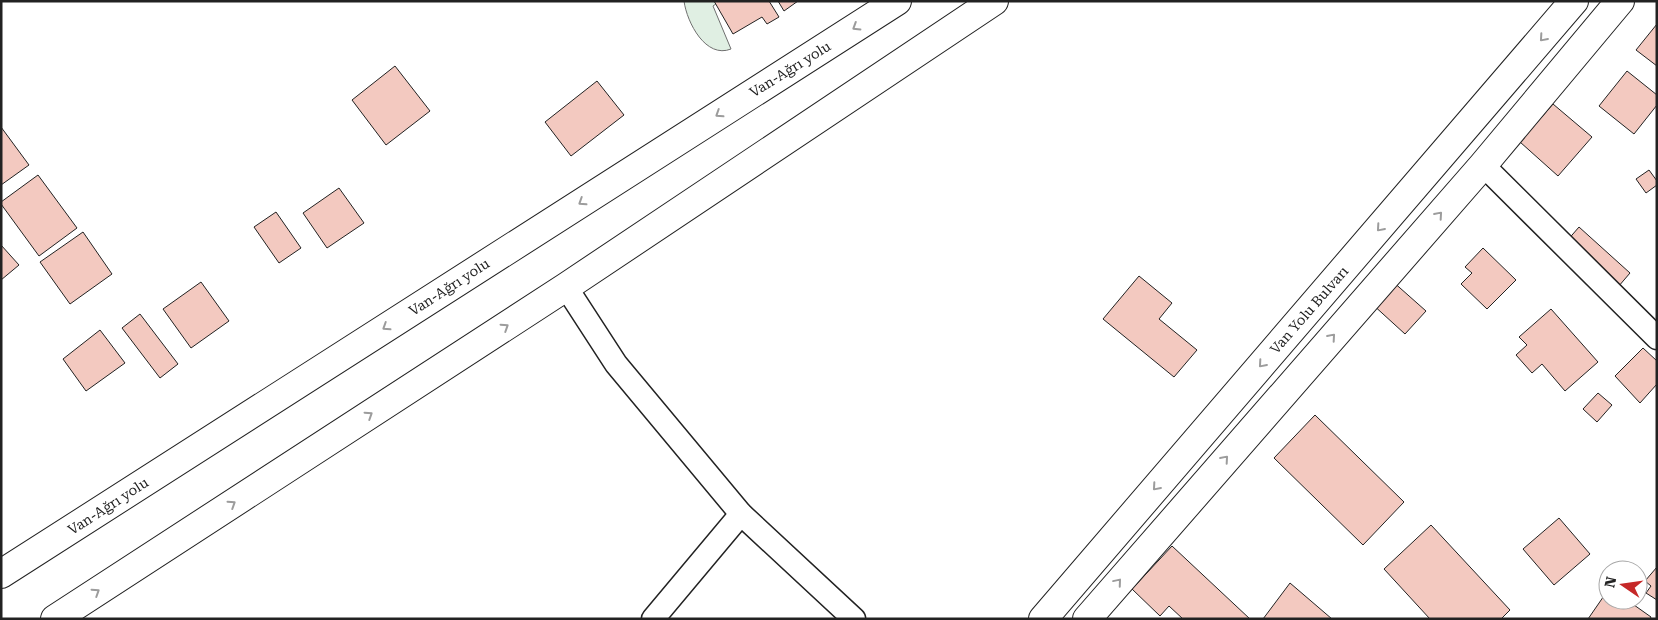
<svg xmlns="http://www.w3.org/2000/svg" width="1658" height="620" viewBox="0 0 1658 620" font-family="'Roboto Serif',serif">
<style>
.green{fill:#e0efe3;stroke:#6f6f6f}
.building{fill:#f3c9c0;stroke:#222}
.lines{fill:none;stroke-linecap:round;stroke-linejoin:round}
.street-casing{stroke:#222;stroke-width:25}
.secondary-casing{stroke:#222;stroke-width:30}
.highway-casing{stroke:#222;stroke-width:30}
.street{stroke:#fff;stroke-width:22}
.secondary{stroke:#fff;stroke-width:28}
.highway{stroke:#fff;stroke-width:28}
.oneway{stroke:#9c9c9c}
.labels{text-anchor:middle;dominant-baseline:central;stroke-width:4;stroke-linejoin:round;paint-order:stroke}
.street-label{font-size:14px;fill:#222;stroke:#fff}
</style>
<rect width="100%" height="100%" fill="#fff"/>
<path class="green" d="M684,1H720L713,6L731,49C706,59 687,23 684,1Z"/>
<g class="building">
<polygon points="714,1 769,1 779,17 767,24 762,17 733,34"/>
<polygon points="778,1 798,1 784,11"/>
<polygon points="1657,24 1657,66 1636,50"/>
<polygon points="395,66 430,111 386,145 352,100"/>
<polygon points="1627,71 1657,95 1657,105 1634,134 1599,106"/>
<polygon points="597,81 624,115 571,156 545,122"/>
<polygon points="1553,104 1592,137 1558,176 1520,142"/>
<polygon points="1,127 29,165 1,185"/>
<polygon points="1649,170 1657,181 1657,185 1646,193 1636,179"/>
<polygon points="38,175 77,228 39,256 1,204 1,202"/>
<polygon points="339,188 364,223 327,248 303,213"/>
<polygon points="276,212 301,248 279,263 254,227"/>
<polygon points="1579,227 1630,273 1618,287 1566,242"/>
<polygon points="83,232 112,274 70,304 40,262"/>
<polygon points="1,245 19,265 1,280"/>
<polygon points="1483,248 1516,280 1487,309 1461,284 1472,273 1465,267"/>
<polygon points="1139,276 1172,303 1159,319 1197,350 1174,377 1103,319"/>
<polygon points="1391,280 1426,311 1405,334 1371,303"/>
<polygon points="201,282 229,321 191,348 163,309"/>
<polygon points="1551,309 1598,362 1565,391 1542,364 1532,373 1516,355 1527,345 1519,337"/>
<polygon points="140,314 178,364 160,378 122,328"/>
<polygon points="100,330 125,363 86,391 63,359"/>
<polygon points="1643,348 1657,361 1657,384 1640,403 1615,376"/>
<polygon points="1598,393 1612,405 1597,422 1583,409"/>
<polygon points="1315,415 1404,502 1363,545 1274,458"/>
<polygon points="1559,518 1590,554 1554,585 1523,549"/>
<polygon points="1431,525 1510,610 1501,619 1430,619 1384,569"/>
<polygon points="1172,546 1250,619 1183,619 1169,606 1160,616 1132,589"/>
<polygon points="1657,567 1657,600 1646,593 1651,586 1645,581"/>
<polygon points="1290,583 1332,619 1263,619"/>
<polygon points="1608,590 1608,600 1627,600 1651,617 1650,619 1588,619"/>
</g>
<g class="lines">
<g class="street-casing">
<g id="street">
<polyline points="1483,165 1657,338"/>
<polyline points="566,287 616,364 741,514 854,619"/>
<polyline points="653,619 741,514"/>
</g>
</g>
<g class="secondary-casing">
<g id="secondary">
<polyline points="1043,619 1574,1"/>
<polyline points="1087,619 1483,165 1620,1"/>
</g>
</g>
<g class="highway-casing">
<g id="highway">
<polyline points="1,574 897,1"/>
<polyline points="55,619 566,287 994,1"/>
</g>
</g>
<use href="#street" class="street"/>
<use href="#secondary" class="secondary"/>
<use href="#highway" class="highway"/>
</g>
<defs><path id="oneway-chevron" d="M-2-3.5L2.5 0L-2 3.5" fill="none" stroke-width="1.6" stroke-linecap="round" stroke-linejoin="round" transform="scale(1.25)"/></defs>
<g class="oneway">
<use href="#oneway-chevron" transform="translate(856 27) rotate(148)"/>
<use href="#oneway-chevron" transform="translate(1543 38) rotate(131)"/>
<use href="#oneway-chevron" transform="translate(719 114) rotate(147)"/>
<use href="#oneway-chevron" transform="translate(582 202) rotate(147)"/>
<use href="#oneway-chevron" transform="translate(1439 215) rotate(-49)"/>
<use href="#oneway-chevron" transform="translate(1380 228) rotate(131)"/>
<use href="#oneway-chevron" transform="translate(386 327) rotate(147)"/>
<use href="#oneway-chevron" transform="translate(505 327) rotate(-33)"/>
<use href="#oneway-chevron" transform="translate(1332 337) rotate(-49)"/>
<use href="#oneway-chevron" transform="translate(1262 364) rotate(131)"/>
<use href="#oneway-chevron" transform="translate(369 415) rotate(-33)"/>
<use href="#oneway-chevron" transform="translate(1225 459) rotate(-49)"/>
<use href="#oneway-chevron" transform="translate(1156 487) rotate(131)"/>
<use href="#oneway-chevron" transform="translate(232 504) rotate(-33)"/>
<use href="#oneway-chevron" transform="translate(1118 582) rotate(-50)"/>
<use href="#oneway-chevron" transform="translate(96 592) rotate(-33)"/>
</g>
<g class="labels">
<g class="street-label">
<text transform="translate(790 69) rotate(-32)">Van-Ağrı yolu</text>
<text transform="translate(449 287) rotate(-33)">Van-Ağrı yolu</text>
<text transform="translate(1309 310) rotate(-49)">Van Yolu Bulvarı</text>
<text transform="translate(108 506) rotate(-33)">Van-Ağrı yolu</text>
</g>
</g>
<rect width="1658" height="620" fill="none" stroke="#222222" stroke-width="5"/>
<g transform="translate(1623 585) rotate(283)"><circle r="24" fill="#ffffff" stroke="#a7a7a7"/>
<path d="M0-4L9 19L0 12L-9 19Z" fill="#c62828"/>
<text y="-8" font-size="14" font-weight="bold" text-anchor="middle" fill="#222222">N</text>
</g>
</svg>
